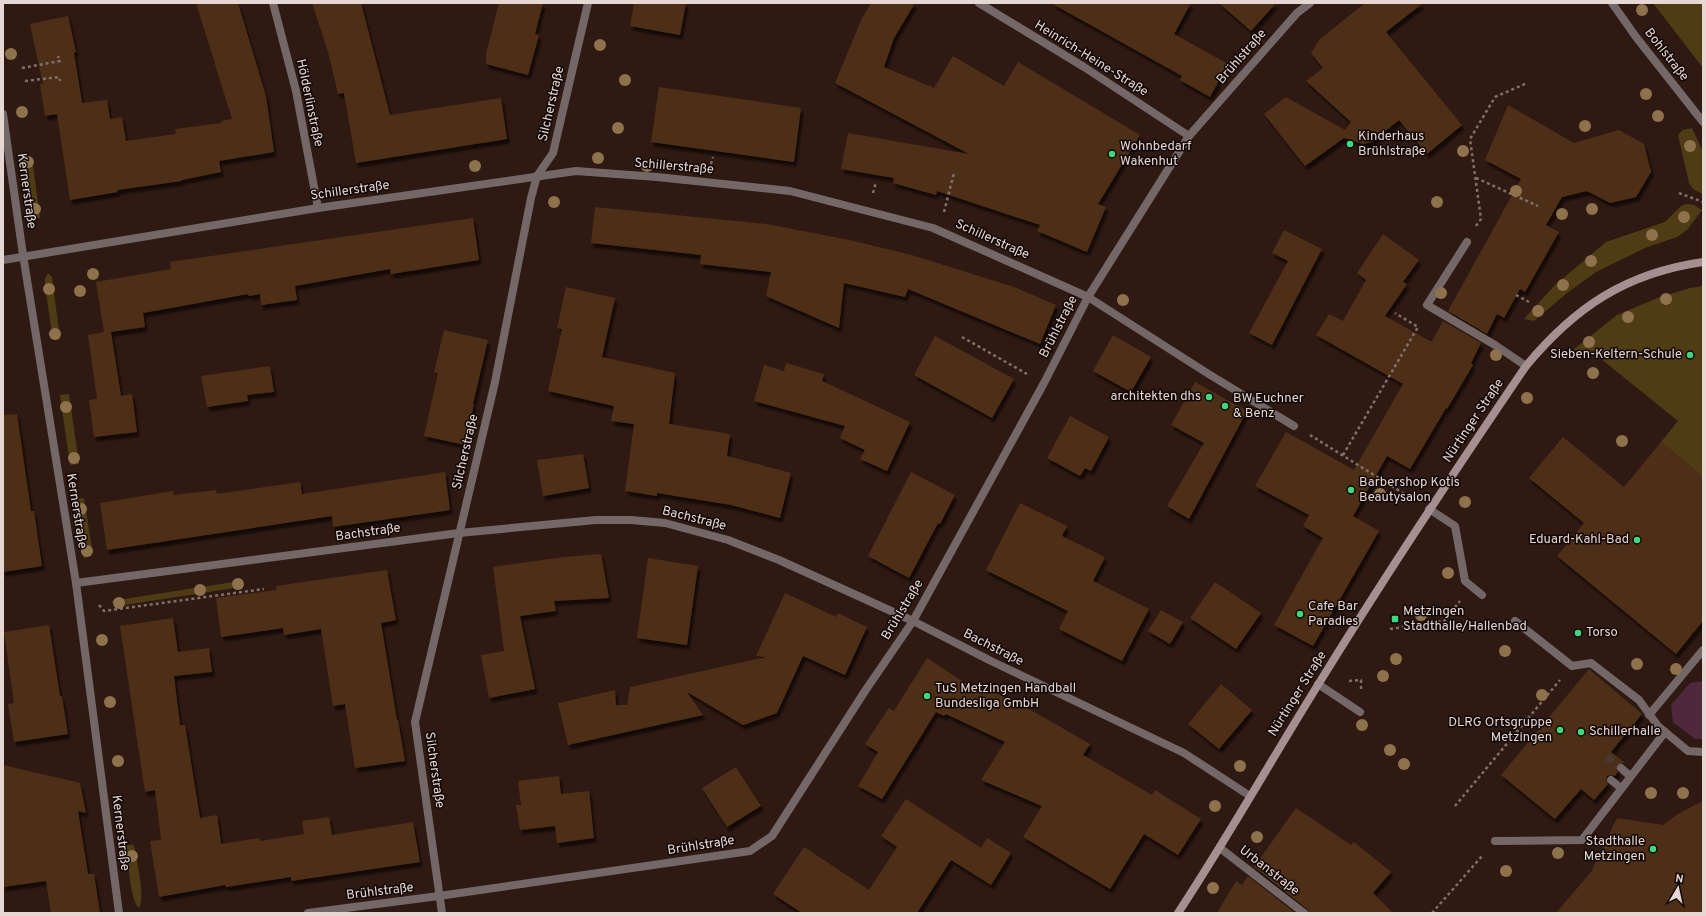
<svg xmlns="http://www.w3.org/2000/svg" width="1706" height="916" viewBox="0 0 1706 916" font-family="Overpass,sans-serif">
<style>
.green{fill:#4f3c15}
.water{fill:#4e293c}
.building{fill:#4e2f14;filter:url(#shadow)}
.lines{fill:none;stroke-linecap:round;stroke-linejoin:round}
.pedestrian-tunnel{stroke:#4b3630;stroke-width:8;stroke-dasharray:8 4;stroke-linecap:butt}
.path{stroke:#836f6a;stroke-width:2.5;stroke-dasharray:3 3;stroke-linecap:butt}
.service{stroke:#746768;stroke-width:8}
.pedestrian{stroke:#746768;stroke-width:8}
.minor{stroke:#746768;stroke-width:8}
.secondary{stroke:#a48f91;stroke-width:8}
.tree{fill:#8e724b}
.poi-dot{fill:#3fd77d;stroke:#110705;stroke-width:1.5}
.labels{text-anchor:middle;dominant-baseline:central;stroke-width:3;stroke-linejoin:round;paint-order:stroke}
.street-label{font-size:13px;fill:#e7d7d3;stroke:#110705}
.poi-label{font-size:13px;fill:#e7d7d3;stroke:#110705;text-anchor:start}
</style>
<defs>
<filter id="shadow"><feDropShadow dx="2.5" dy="4.5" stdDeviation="1" flood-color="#0009"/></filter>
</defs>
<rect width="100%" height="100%" fill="#2f1913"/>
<g class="green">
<polygon points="1653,3 1703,3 1703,68"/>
<polygon points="1692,128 1703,152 1703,194 1694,190 1689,183 1678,135 1683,130"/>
<polygon points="32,158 40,218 34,219 24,159"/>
<polygon points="1686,204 1694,205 1702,210 1687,230 1677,237 1645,248 1596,272 1567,293 1534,321 1524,319 1555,285 1606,242 1665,222 1681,206"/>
<polygon points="48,273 52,277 60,339 53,340 45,286 45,279"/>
<polygon points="1703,286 1703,477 1661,442 1678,421 1595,354 1573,350 1617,315 1660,297 1690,288"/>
<polygon points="69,394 79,464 70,465 60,395"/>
<polygon points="84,498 92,549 90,555 84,559 75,499"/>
<polygon points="240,581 241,587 118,606 111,601"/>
<path d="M126,845H134C136,858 146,898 139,908C130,901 128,858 126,845Z"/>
</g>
<polygon class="water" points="1703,681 1703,739 1695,739 1673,722 1671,705 1690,683"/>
<g class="building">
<polygon points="196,3 238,3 266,96 274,152 219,161 221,172 182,180 182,181 117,190 118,192 70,200 57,114 45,116 40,84 43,84 30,24 68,16 76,52 74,53 82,103 107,100 110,119 122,117 126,141 176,134 175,129 222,123 221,121 232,119"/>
<polygon points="312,3 361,3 390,115 501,98 507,139 356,163 344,93 338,94 328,52"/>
<polygon points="499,3 543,3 535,34 539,35 528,75 486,64 486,54"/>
<polygon points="634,3 686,3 680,35 630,26"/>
<polygon points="871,3 915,3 894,38 884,67 934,88 953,56 1004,86 1018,62 1140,135 1098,204 1106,207 1087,252 1037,231 1040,225 937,191 936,195 893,183 894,178 841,169 848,133 969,154 835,83 862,18"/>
<polygon points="1051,3 1191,3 1174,34 1228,64 1210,97 1180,80 1182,76"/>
<polygon points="1219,3 1276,3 1251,31"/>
<polygon points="1365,3 1423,3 1386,32 1462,125 1427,154 1399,120 1372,142 1363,144 1344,138 1305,166 1264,114 1286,97 1345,130 1351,122 1306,81 1323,68 1311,53 1319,40"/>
<polygon points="659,87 801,108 794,162 651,142"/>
<polygon points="1508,105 1574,143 1619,130 1644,144 1651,172 1636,197 1610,203 1587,191 1562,197 1546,225 1559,232 1525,292 1520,289 1504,318 1497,314 1487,334 1448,311 1521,179 1485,160"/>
<polygon points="595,207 767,224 854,241 915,256 1014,287 1056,305 1040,344 908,289 905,297 844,283 839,328 766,296 771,272 700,264 701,255 591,243"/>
<polygon points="473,218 479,260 391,274 390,269 295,286 297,300 261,305 260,294 249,296 248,294 143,313 145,327 111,332 121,396 132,394 137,432 94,437 89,400 97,399 88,335 104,332 96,282 171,269 170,262"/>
<polygon points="1284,230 1322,249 1272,345 1249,333 1288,261 1272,253"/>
<polygon points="1383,234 1419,260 1403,282 1407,284 1385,316 1430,341 1432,341 1443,321 1481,343 1471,363 1473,365 1447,409 1446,408 1410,469 1387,456 1353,516 1379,531 1313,646 1274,625 1323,538 1303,526 1309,515 1255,486 1286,432 1354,470 1403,384 1316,335 1329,314 1343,321 1366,280 1357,273"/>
<polygon points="566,287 615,298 602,357 675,373 669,424 730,434 727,456 791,473 780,518 731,505 657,493 657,496 625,491 634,424 611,421 614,406 548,391 562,329 557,328"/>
<polygon points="444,330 488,340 473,404 474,404 465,445 424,436 438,373 434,372"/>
<polygon points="1113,335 1151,357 1131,392 1093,371"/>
<polygon points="935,336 1014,379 992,418 914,375"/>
<polygon points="786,363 824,374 822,381 910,422 887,471 860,459 865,450 840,438 845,426 754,401 764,365 784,371"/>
<polygon points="270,366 274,392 247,395 248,401 207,407 201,376"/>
<polygon points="1195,382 1247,411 1189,519 1167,506 1204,443 1171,425"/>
<polygon points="17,414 31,511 34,511 42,566 3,572 3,415"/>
<polygon points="1070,416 1109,437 1091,471 1085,468 1080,476 1047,458"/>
<polygon points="1563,437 1624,487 1661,442 1703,477 1703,621 1676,654 1557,556 1584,523 1529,478"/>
<polygon points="583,454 589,488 543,496 537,460"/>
<polygon points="445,472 450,510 333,527 332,516 107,550 100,503 173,491 174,495 216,490 217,494 300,482 302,494"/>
<polygon points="911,472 955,495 940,524 938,523 909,578 868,556"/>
<polygon points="1020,503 1067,526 1062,536 1105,557 1093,581 1149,609 1122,661 1059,629 1068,611 986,570"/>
<polygon points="601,554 609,598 554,601 556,611 520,616 535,689 489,698 481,655 504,651 493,567 564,557"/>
<polygon points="648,558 698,566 687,645 637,638"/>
<polygon points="387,570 396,620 381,623 397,720 398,720 405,761 355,768 345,704 333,706 321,629 284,635 283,628 221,637 216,598 277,590 276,586"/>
<polygon points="1215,582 1261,613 1236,649 1190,618"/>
<polygon points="785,593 836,617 838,613 867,627 845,675 803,656 777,713 743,725 687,692 703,715 568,745 558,703 615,690 616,705 627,705 630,687 766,657 756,656"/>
<polygon points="1161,610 1183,622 1170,644 1148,631"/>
<polygon points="173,618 178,652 209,648 212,672 174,676 180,725 185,725 200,818 217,815 221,844 259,838 260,841 304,834 302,821 329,817 332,835 413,822 420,862 291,881 291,877 226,887 225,885 159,897 150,841 161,840 155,790 145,792 120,626"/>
<polygon points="49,625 60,696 62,696 68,734 14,742 8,704 14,703 4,632"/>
<polygon points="927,658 979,692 982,686 1036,713 1090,744 1083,755 1152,795 1155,790 1201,819 1178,855 1144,834 1110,889 1023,837 1042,806 981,780 1005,742 946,714 944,716 936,712 882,799 858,786 878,752 865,744 889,708 894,711"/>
<polygon points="1589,669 1642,714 1611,752 1625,763 1620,763 1617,765 1616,769 1618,772 1616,774 1615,776 1611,775 1607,776 1606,780 1608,784 1594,800 1581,789 1555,819 1501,775"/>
<polygon points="1221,684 1252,710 1219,749 1188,724"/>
<polygon points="3,765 80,783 86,813 78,811 88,874 94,874 100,913 51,913 46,881 3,887"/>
<polygon points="736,767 761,806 727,827 702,788"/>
<polygon points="559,776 561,794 589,791 594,838 557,843 555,826 520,830 516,805 521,805 518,781"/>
<polygon points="906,799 981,848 987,838 1011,853 991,885 951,860 917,913 802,913 773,894 804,847 869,890 897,847 881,836"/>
<polygon points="1703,801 1703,913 1556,913 1591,872 1617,818 1663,825 1678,814"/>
<polygon points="1296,808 1351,845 1354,842 1391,872 1373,893 1393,913 1309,913 1307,909 1254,867"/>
<polygon points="1248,876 1295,913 1217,913 1236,881 1242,885"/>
</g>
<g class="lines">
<polyline class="pedestrian-tunnel" points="1607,757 1621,768"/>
<g class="path">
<polyline points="22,68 60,61 58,56"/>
<polyline points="25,81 59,77 60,81"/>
<polyline points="711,164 713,157"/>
<polyline points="1476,178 1538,206"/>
<polyline points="873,193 876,182"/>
<polyline points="1679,193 1703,202"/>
<polyline points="944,212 954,173"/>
<polyline points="1476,226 1481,219 1470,139 1495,97 1527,83"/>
<polyline points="1516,295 1529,302"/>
<polyline points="962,337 1027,374"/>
<polyline points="1310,435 1414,500"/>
<polyline points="1343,455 1418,327 1395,313"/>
<polyline points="99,605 104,611 264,589"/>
<polyline points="1390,629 1444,621 1460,601"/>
<polyline points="1349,681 1361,680 1361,689"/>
<polyline points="1455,806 1560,680"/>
<polyline points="1432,913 1483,855"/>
</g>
<g class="service">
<polyline points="1467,242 1427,305 1495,345 1526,366"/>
<polyline points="1318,684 1360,712"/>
</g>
<g class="pedestrian">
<polyline points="1429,509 1455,526 1465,581 1482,595"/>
<polyline points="1515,621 1572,666 1591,663 1639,700 1658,726 1688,751 1703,752"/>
<polyline points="1649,715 1703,650"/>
<polyline points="1621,768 1630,776"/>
<polyline points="1611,780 1621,788"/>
<polyline points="1495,841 1582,840 1665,732"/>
</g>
<g class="minor">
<polyline points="273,3 296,91 318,208"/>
<polyline points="979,3 1084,67 1189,136"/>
<polyline points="1612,3 1636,37 1703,122"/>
<polyline points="3,114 23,255 76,583 119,913"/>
<polyline points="3,260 318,208 576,171 657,177 790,191 933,228 1088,297 1207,373 1294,426"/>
<polyline points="76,583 459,533 596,520 631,520 665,523 728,540 779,560 913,621 991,661 1184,753 1250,796"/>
<polyline points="1220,848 1304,913"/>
<polyline points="308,913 439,896 750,851 772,836 865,691 913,621 1044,383 1088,297 1189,136 1297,13 1310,3"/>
<polyline points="442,913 415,722 495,382 531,198 537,176 553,153 588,3"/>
</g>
<path class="secondary" d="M1178,913C1228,837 1273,757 1321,680C1387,573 1456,469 1526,366C1575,307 1626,273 1703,262"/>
</g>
<g class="tree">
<circle cx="1642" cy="10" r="6"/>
<circle cx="600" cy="45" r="6"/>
<circle cx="11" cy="54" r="6"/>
<circle cx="625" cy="80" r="6"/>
<circle cx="1646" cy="94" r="6"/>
<circle cx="22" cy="112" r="6"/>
<circle cx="1658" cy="116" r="6"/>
<circle cx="1585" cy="126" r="6"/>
<circle cx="618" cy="128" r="6"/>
<circle cx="1690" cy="146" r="6"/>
<circle cx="1463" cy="151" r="6"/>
<circle cx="598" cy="158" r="6"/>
<circle cx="28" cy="162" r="6"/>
<circle cx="475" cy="166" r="6"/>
<circle cx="647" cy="166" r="6"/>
<circle cx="1516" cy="191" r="6"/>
<circle cx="554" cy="202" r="6"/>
<circle cx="1437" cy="202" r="6"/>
<circle cx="35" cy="209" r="6"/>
<circle cx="1592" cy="209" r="6"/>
<circle cx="1562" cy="214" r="6"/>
<circle cx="1684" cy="217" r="6"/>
<circle cx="1652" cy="235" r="6"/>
<circle cx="1591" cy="261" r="6"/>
<circle cx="93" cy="274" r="6"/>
<circle cx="1563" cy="285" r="6"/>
<circle cx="49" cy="289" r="6"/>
<circle cx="80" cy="291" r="6"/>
<circle cx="1441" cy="293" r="6"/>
<circle cx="1666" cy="299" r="6"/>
<circle cx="1123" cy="300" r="6"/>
<circle cx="1538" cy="311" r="6"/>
<circle cx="1628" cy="317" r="6"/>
<circle cx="55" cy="334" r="6"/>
<circle cx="1589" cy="342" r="6"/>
<circle cx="1496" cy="355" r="6"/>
<circle cx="1593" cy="373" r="6"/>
<circle cx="1527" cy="398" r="6"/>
<circle cx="66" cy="407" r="6"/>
<circle cx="1622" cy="441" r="6"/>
<circle cx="74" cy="458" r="6"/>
<circle cx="1380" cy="494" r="6"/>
<circle cx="1465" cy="502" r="6"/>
<circle cx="81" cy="509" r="6"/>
<circle cx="87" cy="551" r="6"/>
<circle cx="1448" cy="573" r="6"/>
<circle cx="238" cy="584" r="6"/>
<circle cx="200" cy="590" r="6"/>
<circle cx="119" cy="603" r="6"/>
<circle cx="1421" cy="615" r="6"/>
<circle cx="102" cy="640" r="6"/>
<circle cx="1505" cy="651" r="6"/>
<circle cx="1396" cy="659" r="6"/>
<circle cx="1637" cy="664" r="6"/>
<circle cx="1676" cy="669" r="6"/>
<circle cx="1383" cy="676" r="6"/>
<circle cx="1542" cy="695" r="6"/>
<circle cx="110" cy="702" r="6"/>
<circle cx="1362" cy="725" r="6"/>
<circle cx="1390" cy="750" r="6"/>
<circle cx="118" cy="761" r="6"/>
<circle cx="1404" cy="764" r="6"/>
<circle cx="1240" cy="766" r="6"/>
<circle cx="1651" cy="793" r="6"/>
<circle cx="1683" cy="793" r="6"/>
<circle cx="1215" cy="806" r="6"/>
<circle cx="1257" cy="837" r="6"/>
<circle cx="1558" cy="853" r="6"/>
<circle cx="132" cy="856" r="6"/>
<circle cx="1506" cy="871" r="6"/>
<circle cx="1213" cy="888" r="6"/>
</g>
<g class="poi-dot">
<circle cx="1350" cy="144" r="4"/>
<circle cx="1112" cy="154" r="4"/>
<circle cx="1690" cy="355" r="4"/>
<circle cx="1209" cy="397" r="4"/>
<circle cx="1225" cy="406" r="4"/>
<circle cx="1351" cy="490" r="4"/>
<circle cx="1637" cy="540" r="4"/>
<circle cx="1300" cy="614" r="4"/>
<rect x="1391" y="615" width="8" height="8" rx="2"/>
<circle cx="1578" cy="633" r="4"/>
<circle cx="927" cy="696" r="4"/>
<circle cx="1560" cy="730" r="4"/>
<circle cx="1581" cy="732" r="4"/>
<circle cx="1653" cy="849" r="4"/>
</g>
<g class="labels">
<g class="street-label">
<text transform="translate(1666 55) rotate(52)">Bohlstraße</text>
<text transform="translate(1242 57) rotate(-49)">Brühlstraße</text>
<text transform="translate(1091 59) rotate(32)">Heinrich-Heine-Straße</text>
<text transform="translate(309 103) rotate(78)">Hölderlinstraße</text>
<text transform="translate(552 104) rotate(-77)">Silcherstraße</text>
<text transform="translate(674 167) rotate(5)">Schillerstraße</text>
<text transform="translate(26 191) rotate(82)">Kernerstraße</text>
<text transform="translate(350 191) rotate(-8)">Schillerstraße</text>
<text transform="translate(992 240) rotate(24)">Schillerstraße</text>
<text transform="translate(1059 327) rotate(-63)">Brühlstraße</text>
<text transform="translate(1474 421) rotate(-56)">Nürtinger Straße</text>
<text transform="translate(466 452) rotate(-77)">Silcherstraße</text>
<text transform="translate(76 511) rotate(81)">Kernerstraße</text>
<text transform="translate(694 519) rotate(14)">Bachstraße</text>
<text transform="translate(368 533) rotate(-8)">Bachstraße</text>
<text transform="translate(903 610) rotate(-59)">Brühlstraße</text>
<text transform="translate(993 648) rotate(27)">Bachstraße</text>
<text transform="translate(1298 694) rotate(-58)">Nürtinger Straße</text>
<text transform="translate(434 770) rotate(82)">Silcherstraße</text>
<text transform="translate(120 833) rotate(83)">Kernerstraße</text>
<text transform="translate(701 846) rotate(-9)">Brühlstraße</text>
<text transform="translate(1269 871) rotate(38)">Urbanstraße</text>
<text transform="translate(380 892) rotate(-7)">Brühlstraße</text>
</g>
<g class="poi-label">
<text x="1358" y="137">Kinderhaus<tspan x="1358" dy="15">Brühlstraße</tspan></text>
<text x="1120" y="147">Wohnbedarf<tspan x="1120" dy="15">Wakenhut</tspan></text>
<text x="1682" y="355" text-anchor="end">Sieben-Keltern-Schule</text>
<text x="1201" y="397" text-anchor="end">architekten dhs</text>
<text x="1233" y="399">BW Euchner<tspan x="1233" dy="15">&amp; Benz</tspan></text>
<text x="1359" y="483">Barbershop Kotis<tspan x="1359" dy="15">Beautysalon</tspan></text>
<text x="1629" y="540" text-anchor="end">Eduard-Kahl-Bad</text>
<text x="1308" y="607">Cafe Bar<tspan x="1308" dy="15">Paradies</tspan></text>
<text x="1403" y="612">Metzingen<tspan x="1403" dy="15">Stadthalle/Hallenbad</tspan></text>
<text x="1586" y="633">Torso</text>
<text x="935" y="689">TuS Metzingen Handball<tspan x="935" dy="15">Bundesliga GmbH</tspan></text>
<text x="1552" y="723" text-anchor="end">DLRG Ortsgruppe<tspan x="1552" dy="15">Metzingen</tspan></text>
<text x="1589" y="732">Schillerhalle</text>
<text x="1645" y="842" text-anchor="end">Stadthalle<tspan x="1645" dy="15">Metzingen</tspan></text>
</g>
</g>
<rect width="1706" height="916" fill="none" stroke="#e7d7d3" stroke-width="8"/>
<g transform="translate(1678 888) rotate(9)" stroke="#110705" stroke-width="3" paint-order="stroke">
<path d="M0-3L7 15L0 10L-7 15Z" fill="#e7d7d3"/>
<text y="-6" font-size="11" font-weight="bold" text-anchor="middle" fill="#e7d7d3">N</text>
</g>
</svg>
